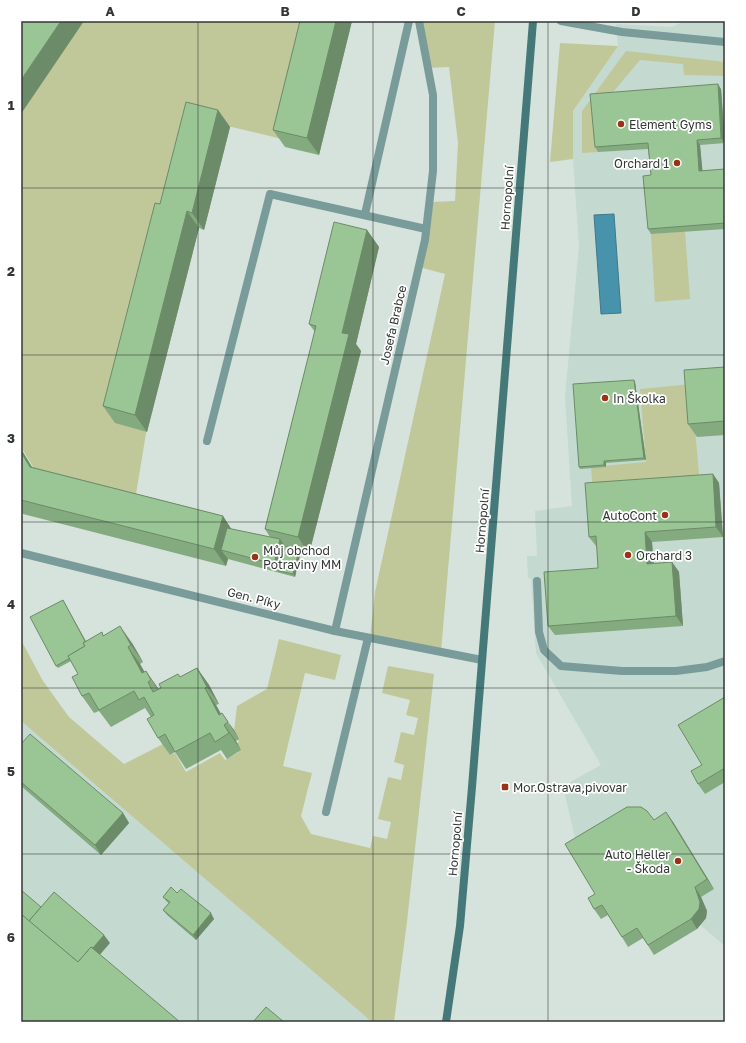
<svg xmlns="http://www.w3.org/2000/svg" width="746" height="1043" viewBox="0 0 746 1043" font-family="'Golos Text',sans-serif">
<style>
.built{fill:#c4d9d0}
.green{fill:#c0c899}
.water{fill:#4893ac;stroke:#417788}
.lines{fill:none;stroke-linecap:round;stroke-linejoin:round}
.lane{stroke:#799b9a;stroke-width:8}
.street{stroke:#799b9a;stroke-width:8}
.secondary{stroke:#457979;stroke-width:8}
.wall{fill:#84aa80}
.shaded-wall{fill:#6c8b68}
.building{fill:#9ac695;stroke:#6c8b68}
.grid{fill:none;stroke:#323735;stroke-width:1;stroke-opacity:0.55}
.poi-dot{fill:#9a3215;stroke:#fff;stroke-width:1.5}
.labels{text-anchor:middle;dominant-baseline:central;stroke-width:3.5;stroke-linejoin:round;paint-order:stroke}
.poi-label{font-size:12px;fill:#323735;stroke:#fff;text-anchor:start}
.street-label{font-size:12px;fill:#323735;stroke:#fff}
.neatline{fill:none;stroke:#323735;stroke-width:1.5}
.grid-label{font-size:13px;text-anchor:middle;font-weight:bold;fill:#323735}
</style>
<rect width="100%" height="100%" fill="#d6e3dd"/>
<g class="built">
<polygon points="684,21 725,21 725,946 686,913 640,838 583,873 563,786 601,765 536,653 531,579 528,578 527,556 537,556 535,511 572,506 565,396 579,246 573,159 573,111 618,46 616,24 672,27"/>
<polygon points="21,721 372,1022 21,1022"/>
</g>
<g class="green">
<polygon points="83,21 312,21 286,140 198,119 134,506 44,485 21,447 21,114"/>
<polygon points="419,21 495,21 441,652 370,638 375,592 445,274 419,267 430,202 455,201 458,143 449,67 428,68"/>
<polygon points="560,43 618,46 573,111 573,159 550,162"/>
<polygon points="626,51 725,62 725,76 684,75 683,64 640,60 608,98 594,99 598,152 582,153 582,111"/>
<polygon points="685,231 690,299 655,302 651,234"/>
<polygon points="691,384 700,485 593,493 591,467 646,462 640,389"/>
<polygon points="279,639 341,655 335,680 305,673 283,766 312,773 301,816 311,834 370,848 373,836 387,839 391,822 378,819 388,777 401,780 404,765 394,762 401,732 414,735 418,718 406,715 410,700 382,693 388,666 434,674 407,922 394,1022 372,1022 21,721 21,640 43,681 69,717 124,764 163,744 170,755 175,753 186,772 220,753 225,760 239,752 235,744 239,742 234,731 237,706 267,689"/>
</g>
<polygon class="water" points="614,214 621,313 601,314 594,215"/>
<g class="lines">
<g class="lane">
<polyline points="561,21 622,32 725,42"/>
<polyline points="365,214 409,21"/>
<polyline points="537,581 539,632 544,650 561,666 622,671 676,671 707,667 725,661"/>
<polyline points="326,812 368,638"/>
</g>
<g class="street">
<polyline points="207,441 270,194 426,229"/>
<polyline points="21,553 335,631 482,660"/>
<polyline points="335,631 425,240 433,171 433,95 419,21"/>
</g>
<polyline class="secondary" points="446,1022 460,926 472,787 533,21"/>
</g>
<g class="wall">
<polygon points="300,21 352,21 319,155 285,147 273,130"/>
<polygon points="721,89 725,143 700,145 702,171 725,169 725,229 651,234 648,229 651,175 648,149 598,152 595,147"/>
<polygon points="218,110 230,127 204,230 199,228 147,432 115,423 103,406 160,204"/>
<polygon points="367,230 379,247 356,344 361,351 309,554 300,552 295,577 228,559 226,566 23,514 21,512 21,449 32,467 223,516 231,529 270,537 265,529 315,332 309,324"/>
<polygon points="725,367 725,435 697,437 688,424"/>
<polygon points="634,380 635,382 646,460 606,463 606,467 580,469 579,467"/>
<polygon points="713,474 719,483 723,537 652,542 654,564 672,562 679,572 683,626 555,635 548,626 598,568 597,546 596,546 589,537"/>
<polygon points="63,600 86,641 104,635 132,643 143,662 140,664 144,672 158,689 197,668 209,685 219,704 216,705 221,714 234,730 239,739 236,741 241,750 227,759 221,750 186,769 175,752 170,755 158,738 151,717 145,708 111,727 99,711 94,713 82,696 78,674 71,661 58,668 56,666"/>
<polygon points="725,697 725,782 705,794 698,784 702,765"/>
<polygon points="21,744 123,813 129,823 101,855 21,786"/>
<polygon points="654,820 673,822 714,889 701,897 707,911 706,918 697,929 654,955 643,938 628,947 622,937 608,915 601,919 594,909"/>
<polygon points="177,893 214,919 196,940 167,915 163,910 169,903 167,902 163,897"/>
</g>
<g class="shaded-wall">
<polygon points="61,21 84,21 21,114 21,80"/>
<polygon points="336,21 352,21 319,155 307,138"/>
<polygon points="718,84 721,89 725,143 721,138"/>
<polygon points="218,110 230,127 204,230 192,213"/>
<polygon points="697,140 700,145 703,176 699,171"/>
<polygon points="187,211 199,228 147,432 135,415"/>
<polygon points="367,230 379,247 356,344 361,351 309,554 298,537 342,333"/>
<polygon points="634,380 635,382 646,460 644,458"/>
<polygon points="21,449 42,484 30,467 21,452"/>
<polygon points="604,461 606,463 606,467 604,465"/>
<polygon points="713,474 719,483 723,537 716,527"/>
<polygon points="223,516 234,533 221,550 228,559 226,566 214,549"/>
<polygon points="645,532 652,542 654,574 647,564"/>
<polygon points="280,539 287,549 279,571 274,564"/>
<polygon points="299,550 301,552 295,577 293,574"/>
<polygon points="672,562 679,572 683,626 676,616"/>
<polygon points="120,626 132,643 143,662 131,645"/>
<polygon points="128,647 140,664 150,681 142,673"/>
<polygon points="197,668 209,685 219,704 207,687"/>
<polygon points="146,671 158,688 163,697 151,680"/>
<polygon points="205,688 216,705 226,723 219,715"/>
<polygon points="222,713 234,730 239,739 228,722"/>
<polygon points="224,725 236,741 241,750 229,733"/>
<polygon points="666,812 673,822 714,889 707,879"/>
<polygon points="123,813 129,823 101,855 95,845"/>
<polygon points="695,887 701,897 707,911 706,918 697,929 691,919"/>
<polygon points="211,913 214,919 196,940 193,935"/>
<polygon points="104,935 110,943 85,972 79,964"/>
</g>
<g class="building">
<polygon points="21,21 61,21 21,80"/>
<polygon points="300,21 336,21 307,138 273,130"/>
<polygon points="718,84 721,138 697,140 699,171 725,169 725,223 648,229 643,176 651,175 648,143 595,147 590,94"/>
<polygon points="186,102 218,110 192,213 187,211 135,415 103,406 155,203 160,204"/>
<polygon points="334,222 367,230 342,333 349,334 298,537 265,529 316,326 309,324"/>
<polygon points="725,367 725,421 688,424 684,370"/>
<polygon points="634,380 644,458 604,461 604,465 579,467 573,384"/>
<polygon points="21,452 30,467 223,516 214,549 21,500"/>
<polygon points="713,474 716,527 645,532 647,564 672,562 676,616 548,626 544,572 598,568 596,536 589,537 585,483"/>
<polygon points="227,528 280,539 274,564 221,550"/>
<polygon points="285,546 299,550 293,574 279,571"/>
<polygon points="63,600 85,641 83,643 85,646 68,656 70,658 56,666 30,617"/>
<polygon points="120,626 131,645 128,647 142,673 146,671 151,680 148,682 153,692 161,688 159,684 178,674 180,677 197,668 207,687 205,688 219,715 222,713 228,722 224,725 229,733 215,742 210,733 175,752 165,734 158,738 147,719 154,715 144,697 139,700 134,691 99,710 89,693 82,696 72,677 78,674 68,656 85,646 83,643 102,632 103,636"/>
<polygon points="725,697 725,768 698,784 691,771 702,765 678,725"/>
<polygon points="30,734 123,813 95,845 21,782 21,744"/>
<polygon points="627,807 641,807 647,811 654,820 666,812 707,879 695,887 700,902 699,909 691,919 648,945 637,928 622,937 602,905 594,909 588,898 595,894 565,844"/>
<polygon points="171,887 177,893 181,889 211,913 193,935 163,910 170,902 163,897"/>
<polygon points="21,890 41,907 29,921 21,914"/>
<polygon points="54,892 104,935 93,948 91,947 78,962 29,921"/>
<polygon points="21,914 78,962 91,947 180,1022 21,1022"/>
<polygon points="266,1007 284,1022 253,1022"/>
</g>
<path class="grid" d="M198,21V1022M373,21V1022M548,21V1022M21,188H725M21,355H725M21,522H725M21,688H725M21,854H725"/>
<g class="poi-dot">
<circle cx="621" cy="124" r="4"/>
<circle cx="677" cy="163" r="4"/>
<circle cx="605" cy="398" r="4"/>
<circle cx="665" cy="515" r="4"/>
<circle cx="628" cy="555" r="4"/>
<circle cx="255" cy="557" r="4"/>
<rect x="501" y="783" width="8" height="8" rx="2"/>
<circle cx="678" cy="861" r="4"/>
</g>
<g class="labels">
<g class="poi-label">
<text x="629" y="124">Element Gyms</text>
<text x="669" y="163" text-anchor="end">Orchard 1</text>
<text x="613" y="398">In Školka</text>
<text x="657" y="515" text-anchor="end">AutoCont</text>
<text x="263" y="550">Můj obchod<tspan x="263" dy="14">Potraviny MM</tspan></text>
<text x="636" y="555">Orchard 3</text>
<text x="513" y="787">Mor.Ostrava,pivovar</text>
<text x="670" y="854" text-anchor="end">Auto Heller<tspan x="670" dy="14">- Škoda</tspan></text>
</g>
<g class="street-label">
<text transform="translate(507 198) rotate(-86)">Hornopolní</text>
<text transform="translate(393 325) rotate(-77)">Josefa Brabce</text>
<text transform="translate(482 521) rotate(-85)">Hornopolní</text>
<text transform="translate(254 598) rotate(14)">Gen. Píky</text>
<text transform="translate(455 844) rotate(-85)">Hornopolní</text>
</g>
</g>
<rect width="746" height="1043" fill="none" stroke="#ffffff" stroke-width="44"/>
<rect x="22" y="22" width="702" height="999" class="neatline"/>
<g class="grid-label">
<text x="110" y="16">A</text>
<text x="285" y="16">B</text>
<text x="461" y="16">C</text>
<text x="636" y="16">D</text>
<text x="11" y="110">1</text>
<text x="11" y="276">2</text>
<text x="11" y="443">3</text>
<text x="11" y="609">4</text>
<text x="11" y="776">5</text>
<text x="11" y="942">6</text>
</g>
</svg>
